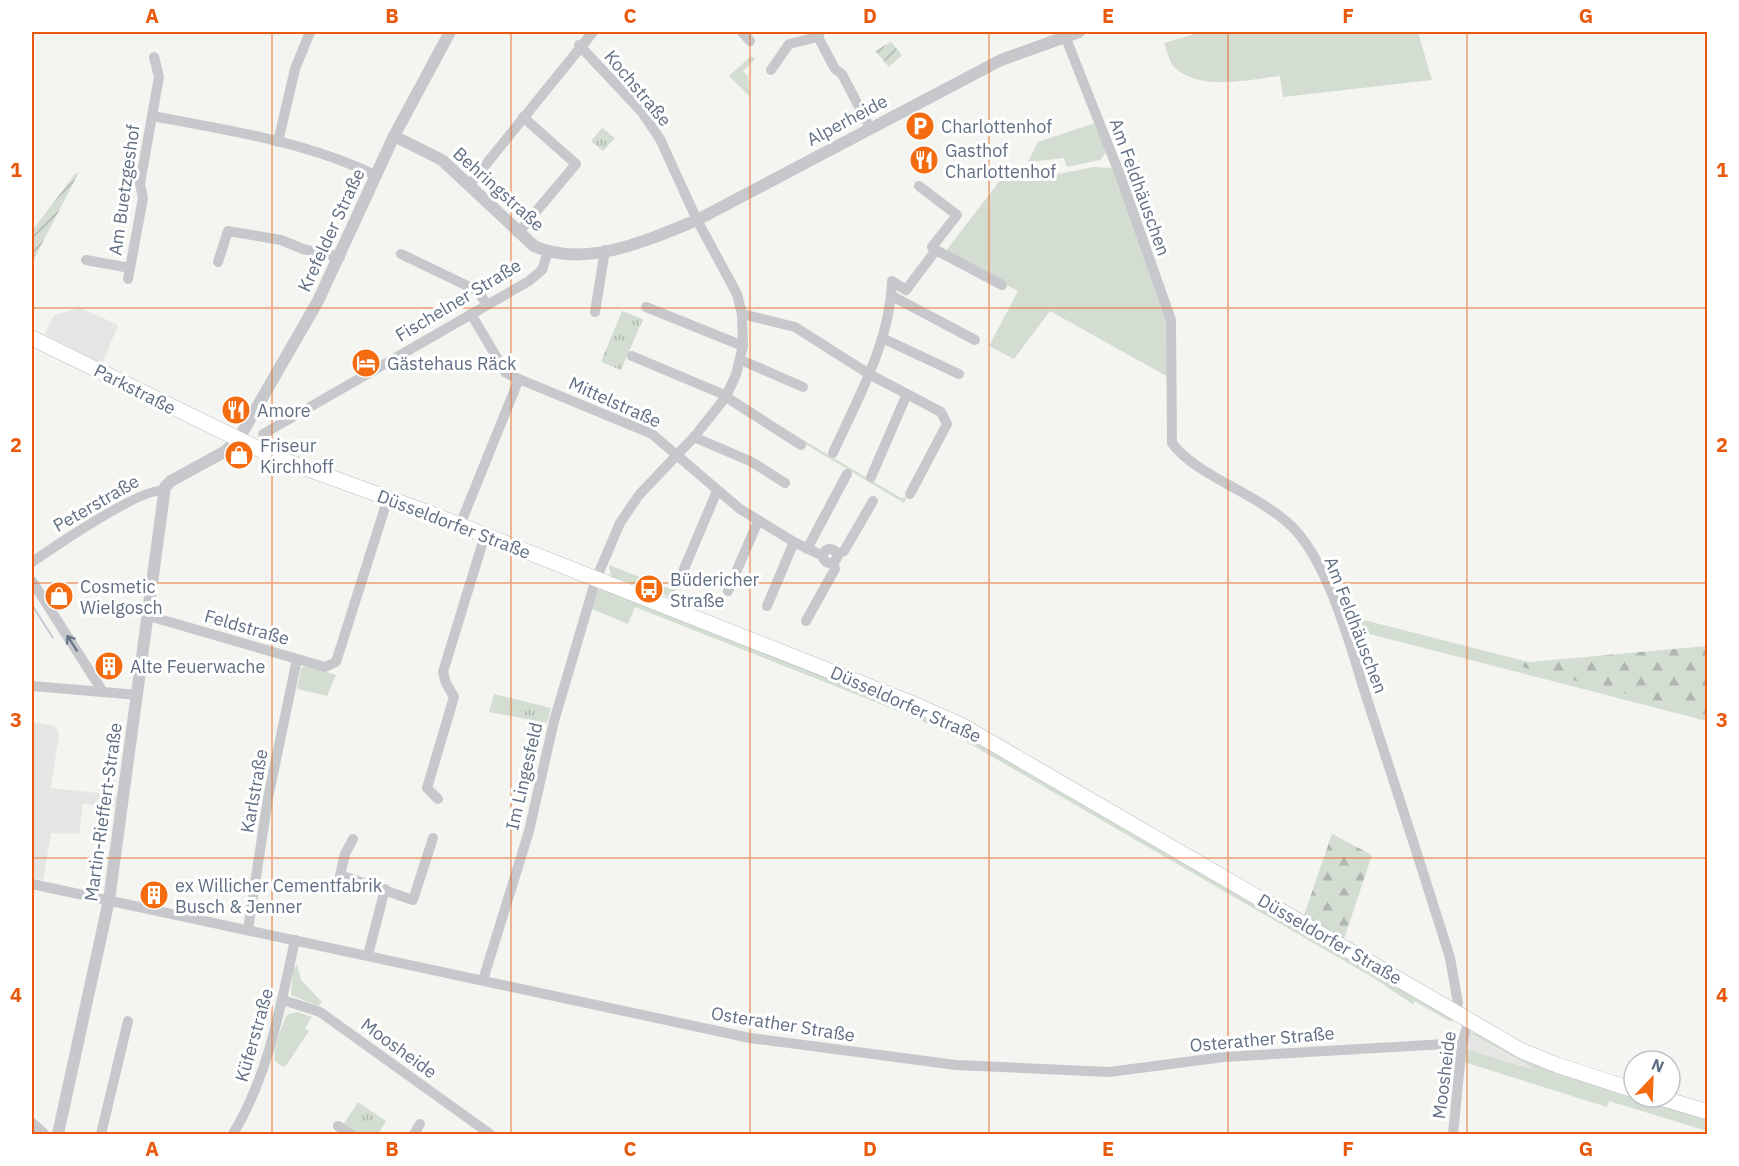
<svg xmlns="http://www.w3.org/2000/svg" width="1739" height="1166" viewBox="0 0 1739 1166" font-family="'IBM Plex Sans',sans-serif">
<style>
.built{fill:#e5e5e4}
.grass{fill:#d3ddd1}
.forest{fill:url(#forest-firs)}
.park{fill:url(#park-tufts)}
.garden{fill:url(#garden-furrows)}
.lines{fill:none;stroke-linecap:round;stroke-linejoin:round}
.stream{stroke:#c3cbd2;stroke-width:2}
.secondary-casing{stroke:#babdc2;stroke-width:16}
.minor{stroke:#c6c8cc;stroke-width:10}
.tertiary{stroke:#c6c8cc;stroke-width:12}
.secondary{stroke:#fff;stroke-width:15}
.oneway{stroke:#6a788b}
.grid{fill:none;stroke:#e8590c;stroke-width:1.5;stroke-opacity:0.55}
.labels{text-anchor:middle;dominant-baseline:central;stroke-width:6;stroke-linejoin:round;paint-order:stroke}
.street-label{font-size:18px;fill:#606f84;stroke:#fff}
.poi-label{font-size:18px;fill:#606f84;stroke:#fff;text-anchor:start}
.neatline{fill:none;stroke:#e8590c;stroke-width:2}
.grid-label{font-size:20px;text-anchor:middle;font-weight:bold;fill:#e8590c}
</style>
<defs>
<pattern id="forest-firs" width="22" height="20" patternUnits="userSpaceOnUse" patternTransform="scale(1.5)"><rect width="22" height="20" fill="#d3ddd1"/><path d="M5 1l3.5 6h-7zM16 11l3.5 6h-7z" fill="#afb7af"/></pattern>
<pattern id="park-tufts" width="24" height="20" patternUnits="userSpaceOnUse" patternTransform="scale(1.5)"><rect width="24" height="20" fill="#d3ddd1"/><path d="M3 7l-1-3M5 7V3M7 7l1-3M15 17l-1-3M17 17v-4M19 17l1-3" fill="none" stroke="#afb7af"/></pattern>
<pattern id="garden-furrows" width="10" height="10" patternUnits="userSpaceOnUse" patternTransform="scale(1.5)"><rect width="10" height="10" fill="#d3ddd1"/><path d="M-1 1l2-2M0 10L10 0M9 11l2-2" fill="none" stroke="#afb7af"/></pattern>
</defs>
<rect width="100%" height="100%" fill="#f4f5f0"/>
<g class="built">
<polygon points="81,308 118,325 102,364 45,334 54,315"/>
<polygon points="32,722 55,726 59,734 51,788 117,795 115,807 83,804 79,834 51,833 43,880 32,878"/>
<polygon points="1470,1033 1515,1059 1543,1073 1465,1049"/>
</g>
<g class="grass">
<path d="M1202,32H1418L1432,80L1283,97L1280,76C1250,79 1201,92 1175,68C1169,63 1167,50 1164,43Z"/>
<polygon points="751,56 755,59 743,71 748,76 750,97 729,76"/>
<polygon points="1095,123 1107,151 1100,160 1067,167 1064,158 1028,162 1038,142"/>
<polygon points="1093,167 1114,168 1168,322 1170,378 1050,311 1014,359 989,346 1018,291 945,252 1008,170 1025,181"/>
<polygon points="736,400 901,498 907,497 904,503 735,402"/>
<polygon points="609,565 670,589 679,575 682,576 673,598 679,604 962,717 1113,804 1110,805 985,732 675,603 661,592 611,577"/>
<polygon points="601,588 930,715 1453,1019 1451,1022 1414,1001 1414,1005 1372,977 960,738 908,715 635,607 628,624 592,609 597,591"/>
<polygon points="1340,614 1529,662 1513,664 1707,715 1707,721 1346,628"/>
<polygon points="307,666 336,675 327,696 297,689 301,668"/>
<polygon points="494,694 551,708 547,723 489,712"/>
<polygon points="297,964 301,980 322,1002 318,1006 291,995 293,971"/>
<path d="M298,1012L312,1017L305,1028L309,1031L285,1067C283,1067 277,1063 276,1062C270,1055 283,1021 288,1014Z"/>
<polygon points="1480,1032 1634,1097 1643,1097 1707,1116 1707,1131 1609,1101 1607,1107 1464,1062 1465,1049 1538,1071 1470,1033"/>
</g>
<g class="forest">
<polygon points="1707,646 1707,715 1511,664 1529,662"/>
<polygon points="1332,834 1372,855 1344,939 1304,915"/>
</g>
<g class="park">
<polygon points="602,128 615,138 603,151 591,141"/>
<polygon points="622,311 643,319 621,370 601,362"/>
<polygon points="520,705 535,708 539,718 511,712"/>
<polygon points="358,1102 386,1121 378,1134 352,1134 341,1128"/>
</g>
<g class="garden">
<polygon points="891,42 902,55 889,67 875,51"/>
<polygon points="79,172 34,259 32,260 32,231 75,174"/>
</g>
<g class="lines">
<polyline class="stream" points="32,605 53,638"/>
<g class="secondary-casing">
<g id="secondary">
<polyline points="32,338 275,457 429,513 916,705 961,725 1522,1051 1557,1065 1634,1090"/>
<polyline points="1658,1097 1708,1112"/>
</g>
</g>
<g class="minor">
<polyline points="742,32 750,41"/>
<polyline points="820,32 818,37 835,69 842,74 870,128"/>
<path d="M1065,36L1120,175L1171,320L1172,443C1196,477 1266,496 1297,532C1331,571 1351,649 1367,699C1395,785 1423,871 1450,958L1458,1003L1454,1012"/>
<polyline points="771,70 789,44 818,37"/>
<polyline points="152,116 159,77 154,57"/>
<polyline points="278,142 295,69 310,32"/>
<polyline points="470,184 593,32"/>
<polyline points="919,186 957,215 932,247 936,250"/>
<polyline points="518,233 576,164 523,117"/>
<polyline points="401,254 478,291 487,305"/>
<polyline points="86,260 130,268"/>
<polyline points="218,262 228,231 281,240 303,249 340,257"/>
<path d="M128,279L143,198L140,184L152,116C228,130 307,142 377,176"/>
<polyline points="892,296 975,340"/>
<polyline points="646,307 743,346"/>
<polyline points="595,312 605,250"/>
<polyline points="471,314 506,373 519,379"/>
<polyline points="742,314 795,327 869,374 941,412 947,424 910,494"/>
<polyline points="882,338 959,374"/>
<polyline points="632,356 720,393 801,445"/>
<polyline points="741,360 803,387"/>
<polyline points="263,434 529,281 542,270 548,252"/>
<polyline points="694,437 752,462 785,483"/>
<path d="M833,453C858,398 890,342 892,281L906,290L936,250L1002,285"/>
<polyline points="871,477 907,394"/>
<polyline points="460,525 519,379 652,434 740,509 794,542 823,556"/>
<circle cx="830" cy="556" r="7"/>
<polyline points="807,549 847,474"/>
<polyline points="837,555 844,551 873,501"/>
<path d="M32,562C54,547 143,486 164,491"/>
<polyline points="681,576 717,491"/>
<polyline points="32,581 103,692"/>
<polyline points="728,591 758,521"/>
<polyline points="767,606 794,542"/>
<polyline points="149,616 325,667 336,662 388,498"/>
<polyline points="806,621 835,569 833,562"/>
<polyline points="32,686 138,695"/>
<polyline points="438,799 427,788 454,697 446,683 443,672 485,535"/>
<polyline points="353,839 345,854 340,875 413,900 433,838"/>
<polyline points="32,884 750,1038 956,1065 1109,1072 1224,1057 1462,1043"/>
<polyline points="248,930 268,798 297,659"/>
<polyline points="368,955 385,889"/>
<polyline points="483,980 529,831 554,721 596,579 620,523 639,495 694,437 725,398 736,375 743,346 742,314 737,294 697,220 660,139 641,111 579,45"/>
<polyline points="283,1000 320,1012 490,1134"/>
<polyline points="338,1126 350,1134"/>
<polyline points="101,1134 128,1021"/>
<path d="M233,1134C269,1074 280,1008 295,940"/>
<polyline points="414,1134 420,1124"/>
<polyline points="1453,1134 1462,1043 1469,1021"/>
</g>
<g class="tertiary">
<path d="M394,136L442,160L534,246C586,269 648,240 697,220L1001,60L1079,32"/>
<polyline points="32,1124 43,1134"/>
<polyline points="58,1134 109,900 165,487 171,481 224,452 238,440 318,301 394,136 450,32"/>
</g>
<use href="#secondary" class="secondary"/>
</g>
<defs><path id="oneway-shaft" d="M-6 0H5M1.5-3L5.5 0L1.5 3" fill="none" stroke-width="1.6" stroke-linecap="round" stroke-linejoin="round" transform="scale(1.5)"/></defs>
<use class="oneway" href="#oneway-shaft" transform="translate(72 643) rotate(-123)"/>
<path class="grid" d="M272,32V1134M511,32V1134M750,32V1134M989,32V1134M1228,32V1134M1467,32V1134M32,308H1708M32,583H1708M32,858H1708"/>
<defs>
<g id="parking-disc" transform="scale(1.5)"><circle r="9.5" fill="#f56b10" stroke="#fff"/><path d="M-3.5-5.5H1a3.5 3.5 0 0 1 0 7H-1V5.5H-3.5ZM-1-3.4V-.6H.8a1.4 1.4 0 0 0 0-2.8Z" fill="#fff"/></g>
<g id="restaurant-disc" transform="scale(1.5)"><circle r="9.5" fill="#f56b10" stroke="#fff"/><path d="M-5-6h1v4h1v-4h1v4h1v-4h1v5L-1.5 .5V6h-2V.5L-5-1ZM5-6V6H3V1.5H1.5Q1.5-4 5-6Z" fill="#fff"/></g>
<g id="hotel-disc" transform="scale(1.5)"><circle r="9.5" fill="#f56b10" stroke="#fff"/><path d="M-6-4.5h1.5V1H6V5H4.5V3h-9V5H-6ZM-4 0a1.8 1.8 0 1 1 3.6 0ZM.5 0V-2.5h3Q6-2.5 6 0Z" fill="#fff"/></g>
<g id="shop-disc" transform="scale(1.5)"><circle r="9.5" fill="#f56b10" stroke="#fff"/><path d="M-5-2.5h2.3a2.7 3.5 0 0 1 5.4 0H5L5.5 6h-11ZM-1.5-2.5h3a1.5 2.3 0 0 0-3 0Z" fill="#fff"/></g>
<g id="bus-disc" transform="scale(1.5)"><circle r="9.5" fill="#f56b10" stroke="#fff"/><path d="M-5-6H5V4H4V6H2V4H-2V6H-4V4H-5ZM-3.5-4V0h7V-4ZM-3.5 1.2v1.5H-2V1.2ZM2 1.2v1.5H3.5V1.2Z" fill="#fff"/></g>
<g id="building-disc" transform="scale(1.5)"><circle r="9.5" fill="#f56b10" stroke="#fff"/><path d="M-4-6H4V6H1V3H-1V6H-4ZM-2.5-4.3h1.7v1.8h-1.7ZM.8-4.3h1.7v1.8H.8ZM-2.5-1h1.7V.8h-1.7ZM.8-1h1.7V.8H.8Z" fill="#fff"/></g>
</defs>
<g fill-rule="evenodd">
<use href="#parking-disc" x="920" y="126"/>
<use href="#restaurant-disc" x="924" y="160"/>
<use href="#hotel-disc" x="366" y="363"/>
<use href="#restaurant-disc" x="236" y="410"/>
<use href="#shop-disc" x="239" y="455"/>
<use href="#bus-disc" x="649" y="589"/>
<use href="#shop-disc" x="59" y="596"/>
<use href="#building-disc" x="109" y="666"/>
<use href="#building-disc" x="154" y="895"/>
</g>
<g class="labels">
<g class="street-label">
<text transform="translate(638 88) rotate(50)">Kochstraße</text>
<text transform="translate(847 120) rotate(-28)">Alperheide</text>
<text transform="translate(1140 187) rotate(70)">Am Feldhäuschen</text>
<text transform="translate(499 189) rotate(42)">Behringstraße</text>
<text transform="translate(124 190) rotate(-82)">Am Buetzgeshof</text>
<text transform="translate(331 230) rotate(-65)">Krefelder Straße</text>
<text transform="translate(458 300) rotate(-31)">Fischelner Straße</text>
<text transform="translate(135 389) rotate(27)">Parkstraße</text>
<text transform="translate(615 402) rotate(24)">Mittelstraße</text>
<text transform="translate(96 503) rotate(-30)">Peterstraße</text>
<text transform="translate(454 524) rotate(21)">Düsseldorfer Straße</text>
<text transform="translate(1356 625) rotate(69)">Am Feldhäuschen</text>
<text transform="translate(247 627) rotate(16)">Feldstraße</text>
<text transform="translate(906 704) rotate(24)">Düsseldorfer Straße</text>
<text transform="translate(524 776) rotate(-77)">Im Lingesfeld</text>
<text transform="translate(254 791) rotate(-80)">Karlstraße</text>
<text transform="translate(103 812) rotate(-82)">Martin-Rieffert-Straße</text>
<text transform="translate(1330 939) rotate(30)">Düsseldorfer Straße</text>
<text transform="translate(783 1024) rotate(9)">Osterather Straße</text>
<text transform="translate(254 1035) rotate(-74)">Küferstraße</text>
<text transform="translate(1262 1039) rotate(-5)">Osterather Straße</text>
<text transform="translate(399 1048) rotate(36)">Moosheide</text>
<text transform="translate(1444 1075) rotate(-83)">Moosheide</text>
</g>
<g class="poi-label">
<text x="941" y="126">Charlottenhof</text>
<text x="945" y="150">Gasthof<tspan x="945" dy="21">Charlottenhof</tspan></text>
<text x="387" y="363">Gästehaus Räck</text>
<text x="257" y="410">Amore</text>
<text x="260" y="445">Friseur<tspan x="260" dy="21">Kirchhoff</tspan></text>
<text x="670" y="579">Büdericher<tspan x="670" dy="21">Straße</tspan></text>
<text x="80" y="586">Cosmetic<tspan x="80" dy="21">Wielgosch</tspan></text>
<text x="130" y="666">Alte Feuerwache</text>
<text x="175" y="885">ex Willicher Cementfabrik<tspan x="175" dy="21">Busch &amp; Jenner</tspan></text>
</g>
</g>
<rect width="1739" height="1166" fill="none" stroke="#ffffff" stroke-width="66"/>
<g transform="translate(1652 1079) rotate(23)"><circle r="28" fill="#ffffff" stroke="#bfc5ce" stroke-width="1.5"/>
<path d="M0-4.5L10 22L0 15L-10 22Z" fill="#f56b10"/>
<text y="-9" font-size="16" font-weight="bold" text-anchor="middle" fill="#606f84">N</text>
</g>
<rect x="33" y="33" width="1673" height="1100" class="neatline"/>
<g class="grid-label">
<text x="152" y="23">A</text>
<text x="392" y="23">B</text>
<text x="630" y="23">C</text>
<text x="870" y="23">D</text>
<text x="1108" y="23">E</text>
<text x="1348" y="23">F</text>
<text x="1586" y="23">G</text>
<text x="16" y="177">1</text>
<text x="1722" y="177">1</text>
<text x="16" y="452">2</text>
<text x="1722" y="452">2</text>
<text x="16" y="727">3</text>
<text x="1722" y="727">3</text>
<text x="16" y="1002">4</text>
<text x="1722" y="1002">4</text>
<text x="152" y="1156">A</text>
<text x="392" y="1156">B</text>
<text x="630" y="1156">C</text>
<text x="870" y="1156">D</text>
<text x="1108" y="1156">E</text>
<text x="1348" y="1156">F</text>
<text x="1586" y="1156">G</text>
</g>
</svg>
